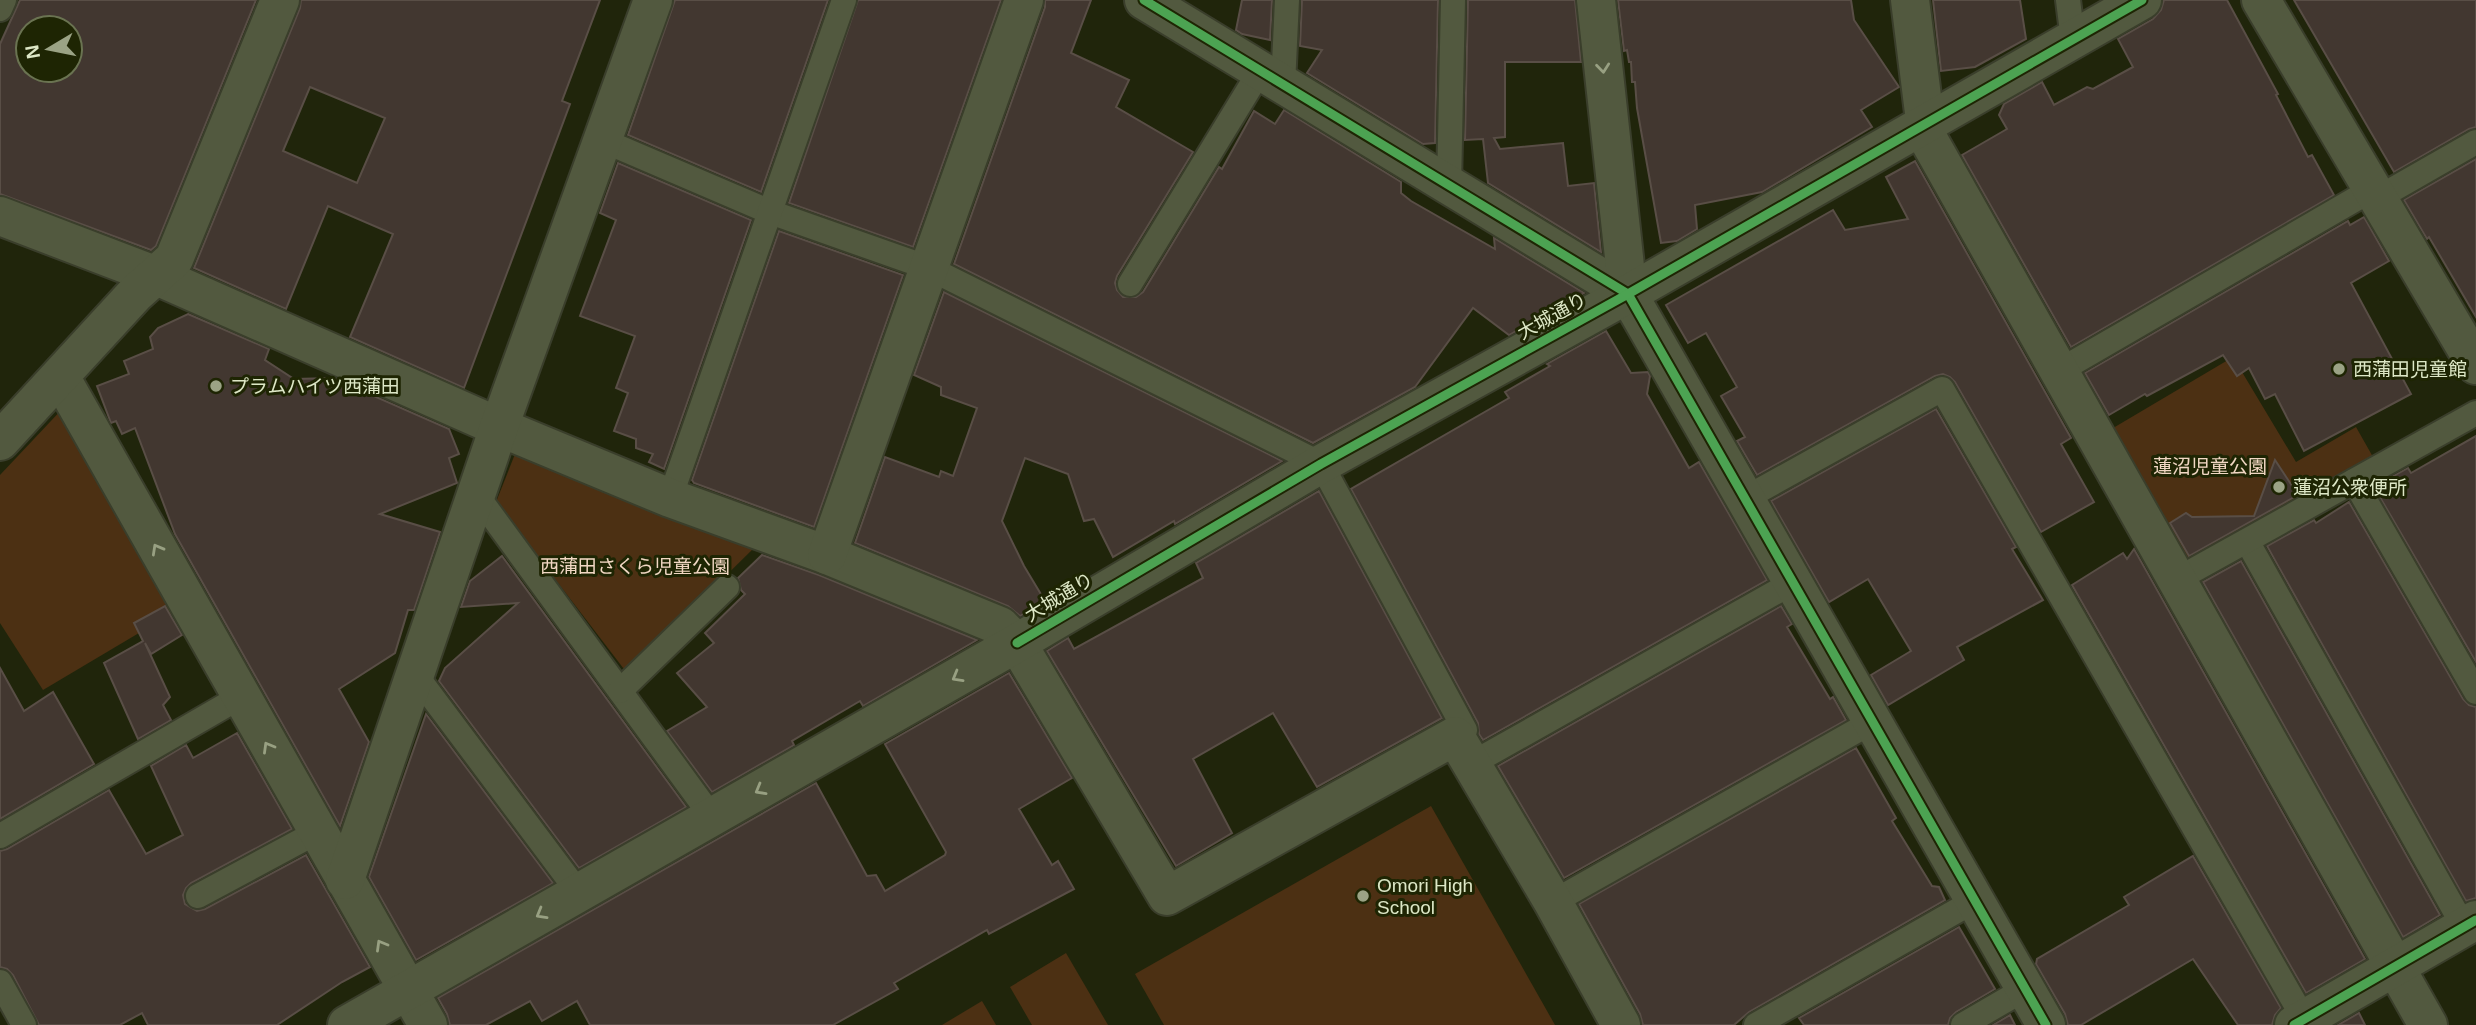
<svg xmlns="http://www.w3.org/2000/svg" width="2476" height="1025" viewBox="0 0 2476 1025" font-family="Arial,'Noto Sans JP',sans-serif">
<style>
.green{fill:#4c3013}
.building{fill:#423730;stroke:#594e46;stroke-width:2;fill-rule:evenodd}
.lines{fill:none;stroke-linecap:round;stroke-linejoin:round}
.service-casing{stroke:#3a3e2b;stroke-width:28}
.minor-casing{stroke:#3a3e2b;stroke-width:42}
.tertiary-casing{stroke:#3a3e2b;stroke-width:42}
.service{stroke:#52593f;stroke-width:24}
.minor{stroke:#52593f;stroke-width:38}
.tertiary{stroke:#52593f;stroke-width:38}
.cycleway-casing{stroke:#1e2503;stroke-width:13}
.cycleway{stroke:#4ca352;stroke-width:9}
.oneway{stroke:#98a082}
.poi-dot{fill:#9ba385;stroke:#1e2503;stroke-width:2.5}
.labels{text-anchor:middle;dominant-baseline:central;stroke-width:6;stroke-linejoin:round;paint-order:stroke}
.street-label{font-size:19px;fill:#dde7c6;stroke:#1e2503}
.poi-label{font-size:19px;fill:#dde7c6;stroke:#1e2503;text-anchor:start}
.park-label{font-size:19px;fill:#f1d7c3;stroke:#1e2503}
</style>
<rect width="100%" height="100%" fill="#20250b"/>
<g class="green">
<polygon points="2228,360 2242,372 2296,462 2356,427 2373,457 2183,570 2103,434"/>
<polygon points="66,405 176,611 43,690 0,623 0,475"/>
<polygon points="517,449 757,545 627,673 496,502"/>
<polygon points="1431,806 1555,1025 1164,1025 1135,974"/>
<polygon points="1066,953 1108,1025 1032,1025 1010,987"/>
<polygon points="982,1001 996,1025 942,1025"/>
</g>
<g class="building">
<path d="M20,0H256L156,246L151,250L0,194V44ZM28,28H70V70H28Z"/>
<path d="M301,0H600L562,101L570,104L464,388L350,337L393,234L328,206L286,309L194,268L300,8ZM310,87L385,118L357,183L283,151Z"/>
<polygon points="675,0 828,0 761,192 628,135"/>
<polygon points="858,0 1001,0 913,247 789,203"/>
<polygon points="1045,0 1091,0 1071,53 1129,80 1116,107 1193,152 1117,276 1115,283 1117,290 1123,297 1136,297 1143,292 1219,167 1222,169 1254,111 1275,124 1284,110 1401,182 1401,193 1411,201 1495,249 1494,238 1584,293 1509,335 1473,308 1415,387 1313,443 954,264 1045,7"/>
<polygon points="1242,0 1272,0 1270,40 1242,34 1236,30"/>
<polygon points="1302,0 1438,0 1435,143 1423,144 1307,73 1322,50 1300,46"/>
<polygon points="1468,0 1575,0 1581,62 1505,62 1505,137 1494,138 1500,149 1563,143 1568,186 1594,183 1601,252 1488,183 1483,139 1465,140"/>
<polygon points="1618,0 1851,0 1854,20 1899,87 1861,110 1872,127 1762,192 1695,205 1697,229 1677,241 1661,243 1637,108 1635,82 1632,82 1631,62 1629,62 1627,50 1624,51"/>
<polygon points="1933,0 2020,0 2026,39 1975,67 1941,71"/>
<polygon points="2164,0 2227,0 2278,94 2276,95 2308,157 2312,155 2334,195 2071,347 1962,155 2007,129 1999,115 2004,104 2042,82 2054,105 2087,87 2093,89 2133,67 2118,39 2153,19 2161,10"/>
<polygon points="2294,0 2476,0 2476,127 2469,129 2394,172"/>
<polygon points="2476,159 2476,317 2429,237 2427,239 2404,200"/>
<polygon points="1915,161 2071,438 2061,444 2094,502 2041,532 1955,382 1950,377 1943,374 1935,376 1757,475 1737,441 1745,437 1721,396 1737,387 1706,333 1688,343 1666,305 1833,210 1845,230 1908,219 1886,177"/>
<polygon points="618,163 751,220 664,469 649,462 653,454 636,448 636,439 614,431 628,393 616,388 635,336 580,316 616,220 600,213"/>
<polygon points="2364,217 2389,261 2351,283 2411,394 2304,451 2275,394 2265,399 2249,368 2237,376 2223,355 2147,396 2145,394 2109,415 2085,373 2348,221 2350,225"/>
<polygon points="779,231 903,275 814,527 694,483 692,480"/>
<polygon points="944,292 1282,461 1175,524 1174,521 1113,557 1094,519 1084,521 1068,474 1025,458 1002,521 1024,566 1045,601 1020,616 1008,606 855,543 885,457 939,477 941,471 953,476 977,408 941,395 941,387 914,375"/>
<polygon points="188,314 269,349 265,360 294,379 333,378 449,429 459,454 449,458 457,483 380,514 440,532 414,610 408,610 395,653 339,689 369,742 340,826 175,534 135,428 122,434 116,421 111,423 97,386 129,374 124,361 153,349 150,337 158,328"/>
<polygon points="1606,331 1631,373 1648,372 1650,376 1647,394 1689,468 1699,462 1767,580 1483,740 1479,734 1478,723 1351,489 1509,398 1505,392 1550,366 1547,364"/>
<polygon points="1936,409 2016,547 2012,549 2043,600 1957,647 1964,660 1888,705 1871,675 1911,651 1868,579 1829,602 1771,501"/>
<polygon points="2476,436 2476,662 2374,487 2408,468 2411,473"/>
<polygon points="2275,460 2298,495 2189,556 2170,523 2186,513 2192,517 2254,516"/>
<polygon points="1319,491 1442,718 1317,787 1273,713 1193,759 1232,833 1176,866 1047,651 1068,638 1074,649 1203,578 1196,563"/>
<polygon points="2349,502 2463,699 2469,705 2476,707 2476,898 2466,901 2267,546 2314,520 2316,523"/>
<polygon points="2134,549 2365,959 2306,993 2072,585 2123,553 2127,559"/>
<polygon points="762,555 819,575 977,640 863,706 860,701 792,741 794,745 712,792 667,731 707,707 677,673 714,643 705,633 745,594 741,590 738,578"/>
<polygon points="502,556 686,807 579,868 439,681 445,668 518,603 461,607 470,581"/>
<polygon points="2241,561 2440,915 2403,937 2203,582"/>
<polygon points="165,606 182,635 151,654 145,643 170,697 163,705 171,720 138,739 104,663 143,641 134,623"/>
<polygon points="1781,606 1792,624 1787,627 1830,699 1833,697 1846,720 1564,878 1498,766"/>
<polygon points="0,668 24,711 53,692 94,764 0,819"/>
<polygon points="1009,673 1072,778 1019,809 1052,865 1058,861 1074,889 989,934 987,930 894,983 898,989 833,1025 590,1025 577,1001 542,1021 530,1001 486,1025 450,1025 447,1014 438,998 816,783 867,876 876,875 885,891 945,855 946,852 885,744"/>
<polygon points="426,714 553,883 416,960 369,877"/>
<polygon points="237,733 292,829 191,883 186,888 183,895 185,904 197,911 205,909 306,855 370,967 342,982 277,1025 148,1025 142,1013 120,1025 39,1025 13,975 7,969 0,967 0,851 7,849 109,790 146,854 183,835 151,766 186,745 193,758"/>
<polygon points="1856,748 1896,818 1892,821 1932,886 1939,887 1945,900 1749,1012 1734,1025 1643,1025 1640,1014 1579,904"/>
<polygon points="2193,856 2281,1008 2275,1015 2272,1025 2238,1025 2193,959 2081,1025 2068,1025 2065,1014 2036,964 2037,959 2129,905 2124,897"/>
<polygon points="1959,927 1995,989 1956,1012 1950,1018 1948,1025 1804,1025 1799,1018"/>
<polygon points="2359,1013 2365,1025 2338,1025"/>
<polygon points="2010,1015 2015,1025 1993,1025"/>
</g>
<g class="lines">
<g class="service-casing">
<g id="service">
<polyline points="2068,0 2073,40"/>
<polyline points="0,9 4,0"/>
<polyline points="1283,85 1287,0"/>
<polyline points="602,140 770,212 929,268 1321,464 1465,730 1455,736"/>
<polyline points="1449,185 1453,0"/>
<polyline points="2378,198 2476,142"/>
<polyline points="1130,284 1260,71"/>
<polyline points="2059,371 2373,189"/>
<polyline points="2354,481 2476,692"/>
<polyline points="476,494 712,817"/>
<polyline points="670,498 844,0"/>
<polyline points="1744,499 1942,389 2304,1019"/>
<polyline points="2247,541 2464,927"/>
<polyline points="2176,580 2476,413"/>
<polyline points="415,674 579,893"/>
<polyline points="620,691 727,587"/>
<polyline points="1471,764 1792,583"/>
<polyline points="0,836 240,697"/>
<polyline points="198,896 317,832"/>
<polyline points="1553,902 1872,722"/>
<polyline points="0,982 24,1025"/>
<polyline points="1756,1025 1974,901"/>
<polyline points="1963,1025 2025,989"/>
</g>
</g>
<g class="minor-casing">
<g id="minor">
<polyline points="1144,0 1628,294 2046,1025"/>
<polyline points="1596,0 1628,294"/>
<polyline points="1910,0 1927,137 2428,1025"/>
<polyline points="0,216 157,276 499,427 670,498 827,555 1000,626 1017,643 1167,896 1455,736 1553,902 1621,1025"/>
<polyline points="61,378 428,1025"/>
<polyline points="0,441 136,293 174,259 280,0"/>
<polyline points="827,555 1024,0"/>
<polyline points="345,880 499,427 653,0"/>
<polyline points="347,1025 1017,643 1321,464 1628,294 2142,0"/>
<polyline points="2294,1025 2476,920"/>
</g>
</g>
<g class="tertiary-casing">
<polyline id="tertiary" points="2261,0 2476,365"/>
</g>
<use href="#service" class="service"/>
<use href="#minor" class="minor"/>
<use href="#tertiary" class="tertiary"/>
<g class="cycleway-casing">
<g id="cycleway">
<polyline points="1144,0 1628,294 2046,1025"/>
<polyline points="1017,643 1321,464 1628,294 2142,0"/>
<polyline points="2294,1025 2476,920"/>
</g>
</g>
<use href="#cycleway" class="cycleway"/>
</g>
<defs><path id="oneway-chevron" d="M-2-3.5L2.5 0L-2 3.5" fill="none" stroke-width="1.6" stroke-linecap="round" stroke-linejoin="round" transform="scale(1.75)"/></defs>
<g class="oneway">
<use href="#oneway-chevron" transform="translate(1603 68) rotate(84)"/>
<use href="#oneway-chevron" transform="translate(157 549) rotate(-119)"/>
<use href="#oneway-chevron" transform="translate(957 677) rotate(150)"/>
<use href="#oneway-chevron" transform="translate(268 747) rotate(-120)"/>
<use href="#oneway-chevron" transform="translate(760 790) rotate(150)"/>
<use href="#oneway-chevron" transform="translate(541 914) rotate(150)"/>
<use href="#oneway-chevron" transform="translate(381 945) rotate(-120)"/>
</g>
<g class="poi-dot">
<circle cx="2339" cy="369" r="7"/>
<circle cx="216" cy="386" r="7"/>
<circle cx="2279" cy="487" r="7"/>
<circle cx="1363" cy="896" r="7"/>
</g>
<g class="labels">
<g class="street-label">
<text transform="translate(1552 316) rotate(-29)">大城通り</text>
<text transform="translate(1059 597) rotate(-31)">大城通り</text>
</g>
<g class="poi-label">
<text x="2353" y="369">西蒲田児童館</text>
<text x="230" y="386">プラムハイツ西蒲田</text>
<text x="2293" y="487">蓮沼公衆便所</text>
<text x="1377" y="885">Omori High<tspan x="1377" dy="22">School</tspan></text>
</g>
<g class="park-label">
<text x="2210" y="466">蓮沼児童公園</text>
<text x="635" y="566">西蒲田さくら児童公園</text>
</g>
</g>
<g transform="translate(49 49) rotate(260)"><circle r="33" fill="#1e2503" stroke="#6a7351" stroke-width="2"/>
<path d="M0-5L12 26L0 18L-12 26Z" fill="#9ba385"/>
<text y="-10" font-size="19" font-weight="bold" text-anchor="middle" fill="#dde7c6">N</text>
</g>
</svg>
